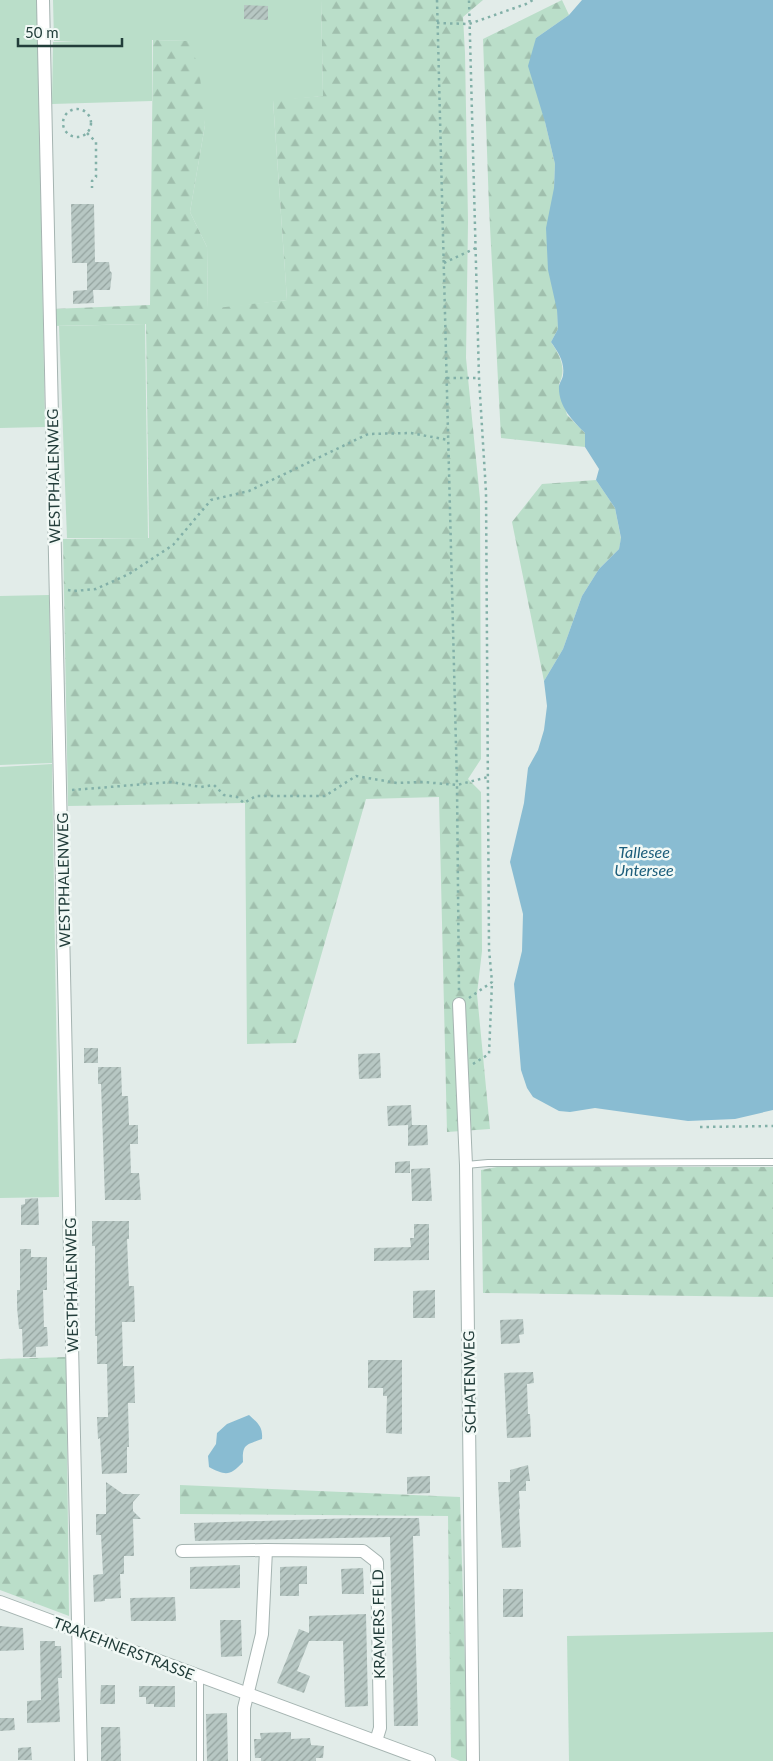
<svg xmlns="http://www.w3.org/2000/svg" width="773" height="1761" viewBox="0 0 773 1761" font-family="Lato,sans-serif">
<style>
.green{fill:#badec9}
.forest{fill:url(#forest-firs)}
.water{fill:#89bcd2}
.building{fill:url(#building-hatch)}
.lines{fill:none;stroke-linecap:round;stroke-linejoin:round}
.lane-casing{stroke:#a5b4b1;stroke-width:8}
.street-casing{stroke:#a5b4b1;stroke-width:14}
.path{stroke:#82b0a8;stroke-width:2.5;stroke-dasharray:2.5 4;stroke-linecap:butt}
.lane{stroke:#fff;stroke-width:6}
.street{stroke:#fff;stroke-width:12}
.labels{text-anchor:middle;dominant-baseline:central;stroke-width:5;stroke-linejoin:round;paint-order:stroke}
.street-label{font-size:15px;fill:#223d3a;stroke:#f2f9f6}
.water-label{font-size:16px;font-style:italic;fill:#1b5d7a;stroke:#f2f9f6}
</style>
<defs>
<pattern id="forest-firs" width="22" height="20" patternUnits="userSpaceOnUse" patternTransform="scale(1.25)"><rect width="22" height="20" fill="#badec9"/><path d="M5 1l3.5 6h-7zM16 11l3.5 6h-7z" fill="#a0bfad"/></pattern>
<pattern id="building-hatch" width="6" height="6" patternUnits="userSpaceOnUse" patternTransform="scale(1.25)"><rect width="6" height="6" fill="#b7c7c3"/><path d="M-1 1l2-2M0 6l6-6M5 7l2-2" fill="none" stroke="#94a39f"/></pattern>
</defs>
<rect width="100%" height="100%" fill="#e2ece9"/>
<g class="green">
<polygon points="0,0 37,0 45,427 0,428"/>
<polygon points="53,0 321,0 323,96 273,101 287,300 208,310 207,247 190,212 205,125 188,41 152,40 152,101 52,104 53,42 77,42 54,41"/>
<polygon points="145,324 148,538 67,538 59,326"/>
<polygon points="49,595 52,763 0,765 0,596"/>
<polygon points="52,764 59,1197 0,1198 0,767"/>
<polygon points="773,1632 773,1761 569,1761 567,1636"/>
</g>
<g class="forest">
<polygon points="321,0 483,0 463,17 465,53 468,222 466,358 480,499 481,759 468,779 481,792 482,951 477,994 490,1129 447,1132 439,797 366,799 296,1043 247,1044 245,803 68,806 63,539 149,538 146,324 52,326 52,309 150,305 153,40 188,41 199,67 205,125 190,212 207,247 208,309 287,300 273,100 323,96"/>
<path d="M562,0L569,15L536,38L545,122L555,164L554,188L558,329L551,342C560,356 567,368 559,384L567,415L585,433V447L501,438L489,207L483,39Z"/>
<polygon points="596,480 615,508 621,539 619,549 599,569 582,596 563,649 544,681 512,522 542,484"/>
<polygon points="497,1167 773,1167 773,1297 483,1293 481,1170"/>
<polygon points="66,1357 69,1616 0,1590 0,1359"/>
<polygon points="180,1485 460,1497 468,1761 460,1761 451,1757 448,1516 180,1514"/>
</g>
<g class="water">
<path d="M582,0H773V1110L735,1119L688,1121L595,1108L570,1112L559,1111L533,1097L527,1088L521,1070L514,984L522,951L523,914L510,862L524,803L528,768L538,750L544,730L547,706L544,681L563,649L582,596L599,569L619,549L621,538L615,508L596,480L599,469L585,447V433C572,420 558,406 559,386C560,382 563,378 563,375C565,362 558,352 551,342L558,329L557,310L548,270L546,228L554,188L555,164L545,122L528,66L536,38L569,15Z"/>
<path d="M249,1415C258,1423 263,1427 262,1439C247,1445 242,1443 243,1462C230,1476 226,1476 209,1467L208,1456L216,1444L217,1433L227,1424Z"/>
</g>
<g class="building">
<polygon points="244,5 268,6 268,20 244,19"/>
<polygon points="71,204 94,204 95,262 109,262 110,271 112,273 110,290 93,290 94,303 73,304 73,291 87,290 87,263 72,263"/>
<rect x="84" y="1048" width="14" height="15"/>
<polygon points="380,1053 381,1078 359,1079 358,1054"/>
<polygon points="98,1067 121,1067 122,1096 128,1096 129,1125 138,1125 138,1144 130,1144 131,1173 139,1173 141,1200 105,1200 101,1084 98,1084"/>
<polygon points="411,1105 412,1125 427,1125 428,1145 408,1146 408,1125 388,1126 387,1106"/>
<polygon points="410,1161 410,1173 395,1173 395,1162"/>
<polygon points="430,1168 432,1201 412,1201 411,1169"/>
<polygon points="38,1198 39,1225 21,1225 21,1205 25,1204 25,1199"/>
<polygon points="92,1221 129,1221 129,1239 127,1239 129,1286 134,1286 135,1322 122,1322 123,1366 134,1366 135,1403 128,1403 129,1447 127,1447 127,1473 102,1474 100,1438 98,1439 97,1417 108,1417 107,1364 97,1364 97,1336 95,1336 95,1246 92,1246"/>
<polygon points="414,1224 429,1224 429,1260 374,1261 374,1248 411,1247 410,1238 414,1238"/>
<polygon points="20,1249 31,1249 31,1257 47,1257 47,1290 43,1290 44,1327 47,1327 48,1346 36,1347 36,1357 23,1357 22,1329 19,1329 17,1307 17,1290 20,1290"/>
<polygon points="435,1290 435,1318 413,1318 413,1291"/>
<polygon points="523,1319 524,1334 519,1335 520,1343 501,1344 500,1320"/>
<polygon points="368,1360 402,1360 402,1434 386,1433 387,1396 383,1396 383,1388 368,1388"/>
<polygon points="533,1372 534,1383 527,1384 528,1414 530,1414 531,1437 507,1438 504,1373"/>
<polygon points="528,1465 530,1481 526,1481 526,1491 519,1491 520,1509 519,1509 521,1547 502,1548 498,1482 510,1482 510,1470"/>
<polygon points="430,1476 430,1493 407,1494 407,1477"/>
<polygon points="106,1482 123,1494 140,1494 133,1502 133,1511 141,1519 133,1519 134,1556 124,1556 124,1574 120,1574 121,1598 105,1599 105,1601 94,1602 93,1575 103,1574 101,1535 96,1535 96,1514 106,1514"/>
<polygon points="355,1518 419,1518 420,1536 413,1536 418,1726 394,1726 390,1537 195,1541 194,1523"/>
<polygon points="240,1565 240,1588 190,1589 190,1567"/>
<polygon points="307,1566 307,1584 299,1584 299,1596 280,1596 280,1567"/>
<polygon points="363,1568 364,1594 342,1594 341,1569"/>
<rect x="503" y="1589" width="20" height="28"/>
<polygon points="175,1597 176,1621 131,1621 130,1598"/>
<polygon points="366,1614 368,1706 345,1707 343,1641 309,1641 297,1671 310,1676 304,1693 277,1683 299,1629 309,1633 309,1616"/>
<polygon points="220,1620 241,1620 242,1656 221,1657"/>
<polygon points="0,1626 23,1628 24,1650 0,1651"/>
<polygon points="40,1641 55,1641 55,1646 61,1646 62,1678 58,1678 60,1722 27,1723 27,1701 41,1700"/>
<polygon points="101,1685 115,1685 115,1704 100,1704"/>
<polygon points="139,1686 175,1686 175,1707 154,1707 154,1704 146,1704 146,1697 139,1697"/>
<polygon points="227,1713 228,1761 207,1761 206,1714"/>
<polygon points="0,1718 14,1718 15,1730 0,1731"/>
<polygon points="101,1727 120,1727 121,1761 101,1761"/>
<polygon points="291,1732 291,1739 310,1738 311,1745 324,1746 323,1758 316,1758 316,1761 261,1761 261,1758 255,1758 254,1739 261,1739 260,1733"/>
<polygon points="31,1747 32,1760 18,1760 18,1748"/>
</g>
<g class="lines">
<g class="lane-casing">
<g id="lane">
<polyline points="466,1165 488,1163 773,1162"/>
<polyline points="200,1676 200,1761"/>
</g>
</g>
<g class="street-casing">
<g id="street">
<polyline points="43,0 81,1761"/>
<polyline points="459,1004 466,1165 473,1761"/>
<polyline points="182,1551 266,1550"/>
<polyline points="0,1602 429,1761"/>
<polyline points="244,1761 244,1708 262,1634 266,1550 363,1551 377,1562 380,1728 376,1741"/>
</g>
</g>
<g class="path">
<polyline points="437,0 457,785 459,993"/>
<polyline points="437,23 469,24 526,4 533,0"/>
<circle cx="77" cy="123" r="14"/>
<polyline points="87,133 96,142 96,177 92,181 92,188"/>
<polyline points="444,263 476,248"/>
<polyline points="447,378 479,378"/>
<polyline points="68,590 74,591 96,589 129,574 173,545 211,500 249,491 368,434 411,433 448,440"/>
<polyline points="72,790 171,782 201,787 214,785 224,795 237,797 244,803 256,796 325,796 356,776 397,783 423,782 457,785 488,777"/>
<polyline points="469,998 492,982 489,949 486,492 479,378 469,0"/>
<polyline points="473,1064 489,1054 492,982"/>
<polyline points="700,1127 773,1126"/>
</g>
<use href="#lane" class="lane"/>
<use href="#street" class="street"/>
</g>
<g class="labels">
<g class="street-label">
<text transform="translate(53 476) rotate(-91)">WESTPHALENWEG</text>
<text transform="translate(63 880) rotate(-91)">WESTPHALENWEG</text>
<text transform="translate(71 1285) rotate(-91)">WESTPHALENWEG</text>
<text transform="translate(469 1382) rotate(-91)">SCHATENWEG</text>
<text transform="translate(378 1624) rotate(-91)">KRAMERS FELD</text>
<text transform="translate(124 1648) rotate(21)">TRAKEHNERSTRASSE</text>
</g>
<g class="water-label">
<text x="644" y="851">Tallesee<tspan x="644" dy="18">Untersee</tspan></text>
</g>
</g>
<path d="M18 38v8h104v-8" fill="none" stroke="#223d3a" stroke-width="2.5"/>
<text x="25" y="38" font-size="15" fill="#223d3a" stroke="#f2f9f6" stroke-width="4" paint-order="stroke">50 m</text>
</svg>
